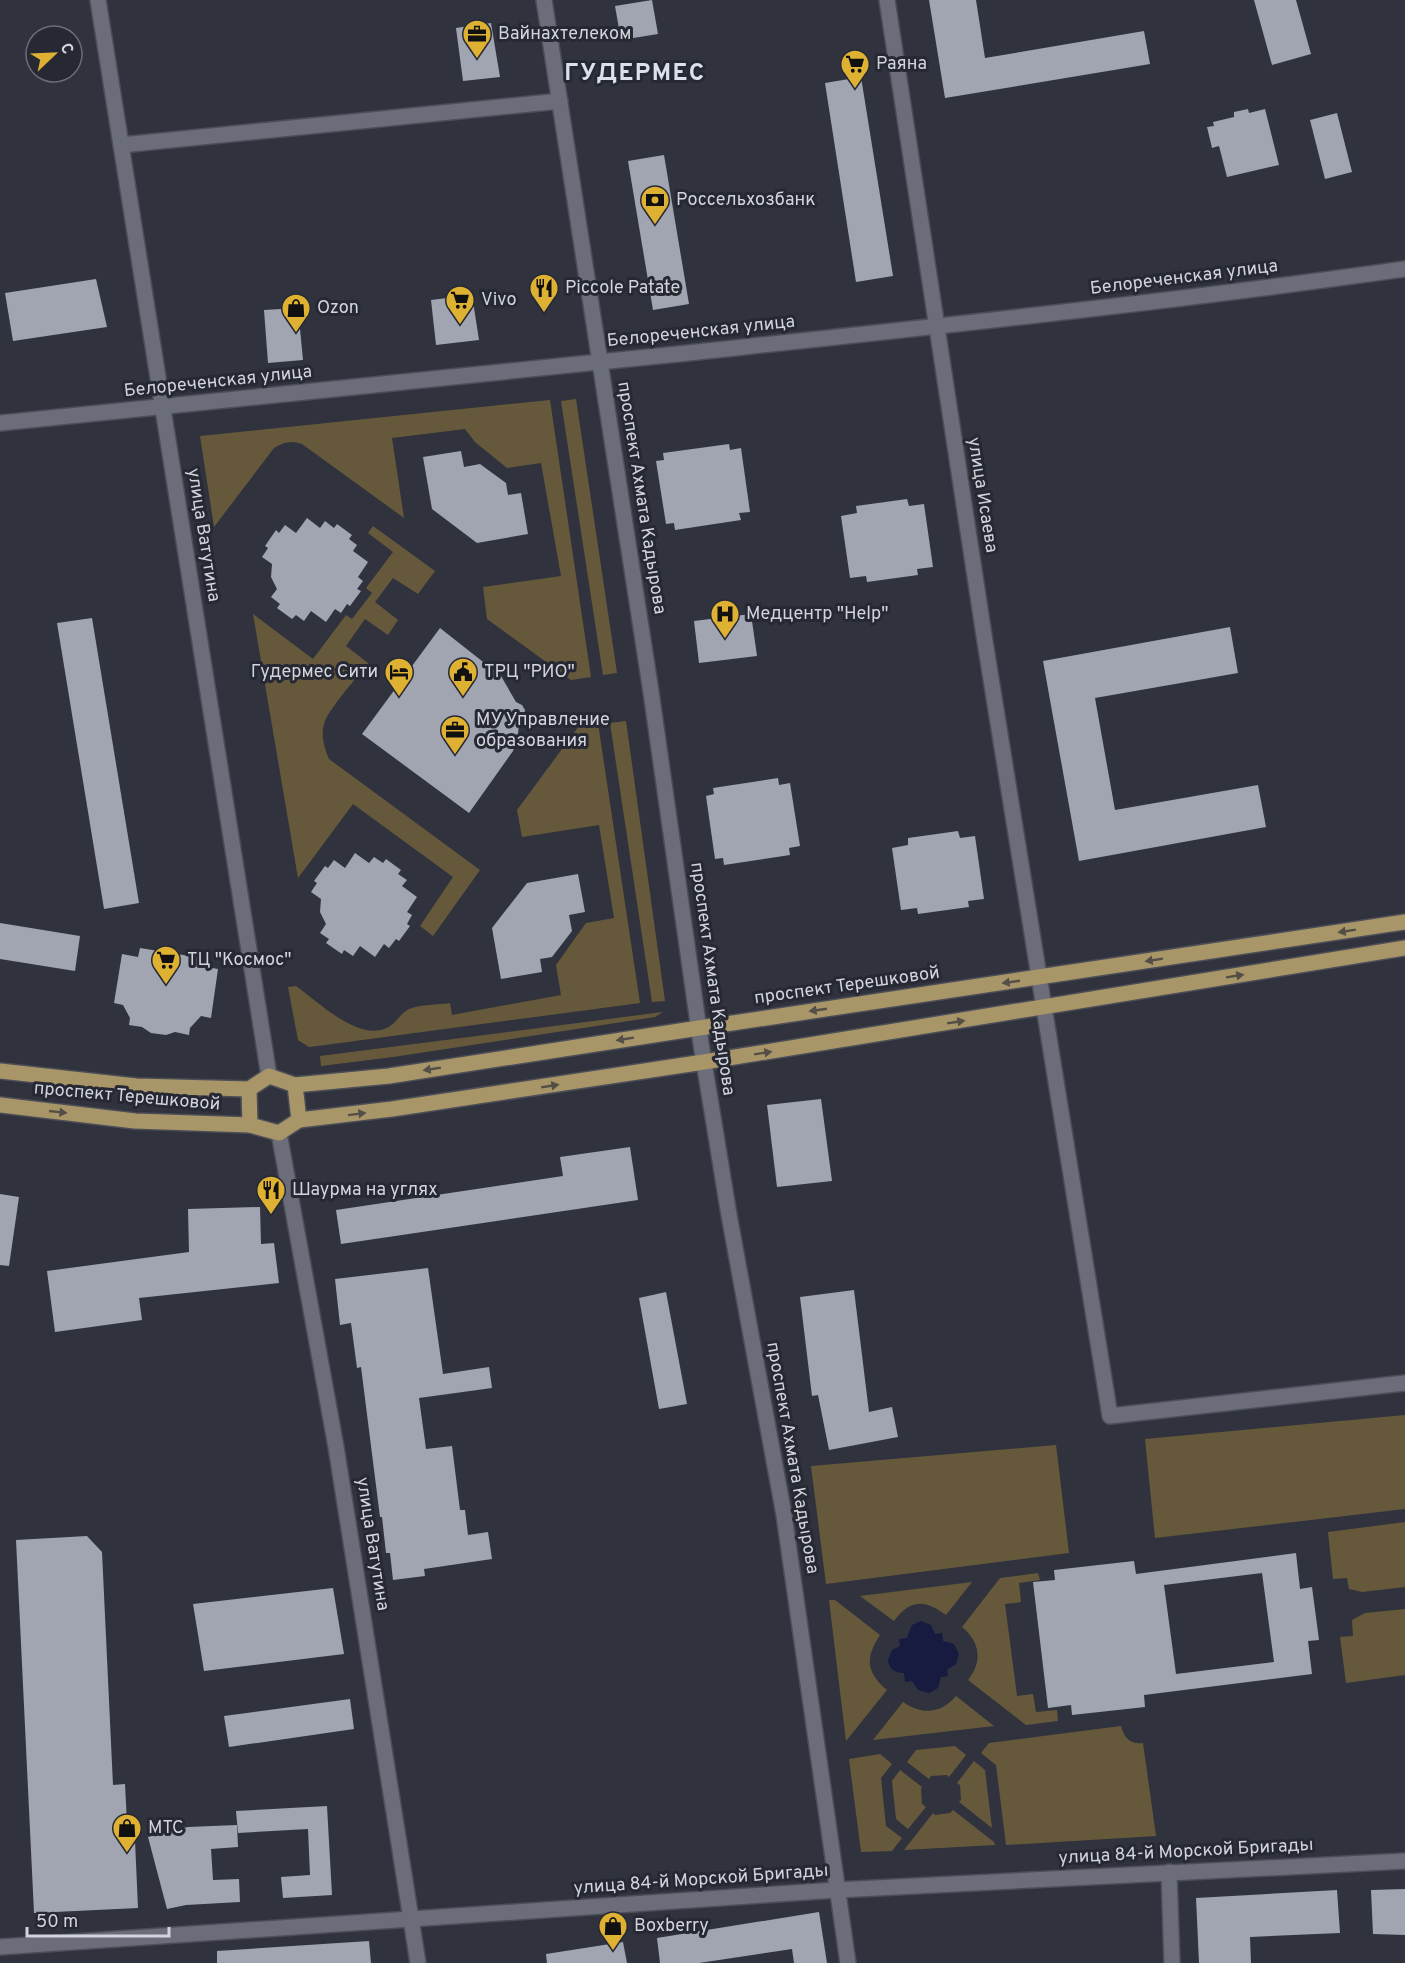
<svg xmlns="http://www.w3.org/2000/svg" width="1405" height="1963" viewBox="0 0 1405 1963" font-family="Overpass,sans-serif">
<style>
.green{fill:#66593b}
.water{fill:#161b3f}
.building{fill:#a1a5b2;fill-rule:evenodd}
.lines{fill:none;stroke-linecap:round;stroke-linejoin:round}
.minor-casing{stroke:#4c4e57;stroke-width:18}
.major-casing{stroke:#4c4e57;stroke-width:18}
.minor{stroke:#6b6e7a;stroke-width:15}
.major{stroke:#a99668;stroke-width:15}
.oneway{fill:#544f46}
.labels{text-anchor:middle;dominant-baseline:central;stroke-width:6;stroke-linejoin:round;paint-order:stroke}
.poi-label{font-size:18px;fill:#d2d4db;stroke:#262933;text-anchor:start}
.street-label{font-size:18px;fill:#d2d4db;stroke:#262933}
.district-label{font-size:24px;font-weight:bold;letter-spacing:1.5px;fill:#dce0ee;stroke:#262933}
</style>
<rect width="100%" height="100%" fill="#30333d"/>
<g class="green">
<polygon points="576,399 617,673 603,675 561,401"/>
<path d="M550,400L591,677L571,680L487,619L483,587L561,576L541,463L507,468L475,442L465,429L392,438L404,518L302,444C291,440 284,442 274,448L214,527L200,436Z"/>
<path d="M373,526L435,571L418,594L393,578L375,602L398,620L388,635L365,619L346,646L368,663C358,676 330,708 325,721C320,734 324,747 329,759L480,870L433,936L420,926L453,877L353,804L298,878L253,614L313,659L346,615L352,619L372,593L366,588L393,552L368,533Z"/>
<polygon points="626,721 665,1001 652,1002 610,723"/>
<path d="M598,723L640,1003L325,1045L309,1047L298,1040L288,987L296,986C318,1002 356,1039 384,1029C395,1026 400,1013 409,1009C421,1004 438,1005 450,1003L452,1015L561,995L556,965L586,923L614,918L599,825L522,837L517,810L579,726Z"/>
<polygon points="663,1012 655,1017 393,1057 321,1066 320,1056"/>
<polygon points="1405,1415 1405,1509 1155,1538 1145,1439"/>
<polygon points="1056,1445 1069,1553 826,1584 811,1466"/>
<polygon points="1405,1522 1405,1587 1362,1592 1349,1589 1347,1578 1333,1579 1328,1532"/>
<path d="M1038,1573L1040,1580L1019,1583L1021,1602L1005,1604L1017,1696L1033,1694L1036,1712L1057,1710L1058,1721L1026,1725L968,1680C983,1661 980,1642 962,1627L1000,1578Z"/>
<path d="M972,1582L946,1615C925,1599 910,1599 894,1621L860,1596Z"/>
<path d="M829,1600H835L880,1635C865,1658 866,1672 887,1690L846,1741Z"/>
<polygon points="1405,1609 1405,1675 1346,1683 1340,1637 1353,1636 1352,1620 1365,1613"/>
<path d="M956,1696L994,1726L873,1740L903,1702C922,1715 941,1714 956,1696Z"/>
<path d="M1121,1726C1124,1738 1131,1745 1143,1743L1156,1836L1006,1845L996,1765L981,1753L989,1743Z"/>
<polygon points="955,1746 966,1755 949,1777 947,1775 931,1776 929,1779 907,1762 916,1750"/>
<polygon points="880,1754 892,1764 881,1778 886,1826 902,1838 892,1851 861,1852 849,1759"/>
<polygon points="974,1761 985,1770 992,1828 959,1802 961,1800 960,1785 957,1783"/>
<polygon points="900,1770 922,1787 921,1789 922,1804 926,1807 908,1829 896,1819 892,1781"/>
<polygon points="953,1810 994,1842 995,1845 904,1850 933,1813 935,1815 950,1813"/>
</g>
<path class="water" d="M921,1621L931,1625L935,1634L942,1633L943,1641L954,1644L959,1654L956,1664L947,1670L948,1676L941,1677L938,1688L929,1693L918,1690L912,1681L905,1682L904,1673C895,1673 889,1669 888,1660L892,1650L900,1646L899,1639L907,1638L912,1625Z"/>
<g class="building">
<polygon points="652,0 658,34 621,40 615,6"/>
<polygon points="929,0 976,0 985,58 1144,31 1150,64 945,98"/>
<polygon points="1254,0 1296,0 1311,54 1272,65"/>
<polygon points="491,23 500,77 463,81 456,28"/>
<polygon points="861,77 893,276 856,282 825,83"/>
<polygon points="1248,109 1249,113 1265,109 1279,165 1227,177 1219,146 1212,148 1207,127 1214,126 1213,122 1234,117 1234,112"/>
<polygon points="1337,113 1352,172 1325,179 1310,120"/>
<polygon points="664,155 689,304 653,310 628,161"/>
<polygon points="96,279 107,327 13,341 5,293"/>
<polygon points="472,295 479,340 436,345 431,300"/>
<polygon points="298,308 303,360 268,363 264,310"/>
<polygon points="729,444 730,450 741,448 750,512 739,513 741,520 675,530 674,523 666,524 656,461 664,460 663,453"/>
<polygon points="461,451 464,467 480,464 506,483 508,495 521,493 528,534 477,543 432,509 423,457"/>
<polygon points="907,499 909,506 924,504 933,567 917,569 918,575 867,582 866,576 850,578 841,516 857,513 856,506"/>
<polygon points="307,518 320,528 325,521 334,528 337,524 352,535 349,539 357,545 353,551 368,562 358,577 363,581 357,589 361,591 350,606 347,604 341,613 335,609 326,622 311,611 304,621 296,615 292,619 277,608 280,604 271,597 277,589 271,577 272,564 262,557 268,548 265,546 276,530 279,533 285,525 296,533"/>
<polygon points="751,614 757,656 699,663 694,621"/>
<polygon points="92,618 139,903 104,909 57,623"/>
<polygon points="1230,627 1238,673 1095,698 1115,810 1258,785 1266,827 1079,861 1043,661"/>
<polygon points="440,628 501,676 516,702 522,705 525,710 524,716 519,721 518,736 513,751 469,813 362,734"/>
<polygon points="778,778 779,785 790,783 800,846 789,848 790,855 724,865 723,858 715,859 706,796 714,794 713,788"/>
<polygon points="958,831 960,838 975,836 984,899 968,901 969,907 918,914 917,908 901,910 892,848 908,845 908,838"/>
<polygon points="355,853 369,863 374,857 383,863 386,859 401,870 398,874 407,880 402,886 417,897 407,912 412,915 407,924 410,926 399,941 396,939 389,948 384,944 375,957 360,946 353,956 344,950 342,954 326,943 329,939 320,933 326,924 320,912 321,899 311,892 317,883 314,881 325,866 328,868 334,860 345,868"/>
<polygon points="578,874 585,912 569,915 572,931 552,957 540,959 542,972 501,979 492,928 527,883"/>
<polygon points="0,923 80,936 75,971 0,959"/>
<polygon points="140,948 202,958 201,966 218,969 211,1018 201,1016 190,1028 189,1035 175,1032 166,1035 151,1033 142,1027 129,1025 130,1018 123,1005 114,1003 122,954 138,957"/>
<polygon points="821,1099 832,1181 777,1187 767,1105"/>
<polygon points="630,1147 638,1200 341,1244 336,1210 563,1176 560,1157"/>
<polygon points="0,1194 19,1197 9,1266 0,1265"/>
<polygon points="260,1207 261,1244 274,1243 279,1283 139,1298 142,1320 55,1332 47,1271 189,1252 188,1209"/>
<polygon points="428,1268 443,1374 489,1367 492,1388 419,1398 426,1449 452,1446 460,1510 465,1510 468,1535 488,1532 492,1559 424,1569 425,1576 393,1580 390,1553 386,1553 382,1517 380,1517 361,1367 357,1368 351,1323 340,1325 335,1279"/>
<polygon points="854,1290 869,1412 892,1407 898,1437 829,1450 818,1395 812,1396 800,1297"/>
<polygon points="666,1292 687,1404 659,1409 639,1298"/>
<polygon points="87,1536 102,1552 113,1785 125,1784 128,1843 135,1841 138,1908 34,1913 16,1540"/>
<path d="M1296,1553L1300,1589L1312,1587L1319,1640L1308,1641L1312,1674L1144,1695L1145,1707L1072,1715L1071,1705L1048,1708L1033,1582L1055,1580L1054,1570L1134,1561L1136,1574ZM1262,1573L1274,1662L1176,1674L1164,1585Z"/>
<polygon points="333,1588 344,1654 204,1671 193,1604"/>
<polygon points="350,1699 354,1729 229,1747 224,1716"/>
<polygon points="327,1806 332,1895 283,1898 281,1877 310,1875 308,1829 238,1833 236,1811"/>
<polygon points="237,1825 238,1847 211,1849 213,1880 239,1879 240,1902 186,1905 167,1909 148,1837 188,1827"/>
<polygon points="1405,1889 1405,1935 1373,1934 1371,1890"/>
<polygon points="1337,1890 1340,1933 1250,1937 1251,1963 1199,1963 1196,1898"/>
<polygon points="819,1912 827,1963 794,1963 792,1949 699,1963 660,1963 657,1938"/>
<polygon points="369,1941 371,1963 217,1963 217,1951"/>
<polygon points="623,1942 627,1963 547,1963 546,1954"/>
</g>
<g class="lines">
<g class="minor-casing">
<g id="minor">
<polyline points="98,0 269,1076"/>
<polyline points="544,0 651,692 701,1044 729,1215 784,1515 848,1963"/>
<path d="M887,0C957,473 1032,944 1110,1416L1405,1383"/>
<polyline points="121,145 560,101"/>
<path d="M0,423C226,402 452,378 678,354C921,328 1163,303 1405,269"/>
<polyline points="279,1133 336,1447 418,1963"/>
<polyline points="1169,1872 1172,1963"/>
<polyline points="0,1947 837,1890 1405,1861"/>
</g>
</g>
<g class="major-casing">
<g id="major">
<polyline points="0,1071 136,1086 249,1089"/>
<polygon points="269,1076 295,1085 299,1120 279,1133 250,1125 249,1089"/>
<polyline points="295,1085 389,1076 699,1028 1405,922"/>
<polyline points="0,1105 135,1121 250,1125"/>
<polyline points="299,1120 392,1109 704,1062 1405,948"/>
</g>
</g>
<use href="#minor" class="minor"/>
<use href="#major" class="major"/>
</g>
<defs><path id="oneway-solid" d="M-6-.8H1V-3.2L6.5 0L1 3.2V.8H-6Z" transform="scale(1.5)"/></defs>
<g class="oneway">
<use href="#oneway-solid" transform="translate(1347 931) rotate(171)"/>
<use href="#oneway-solid" transform="translate(1154 960) rotate(171)"/>
<use href="#oneway-solid" transform="translate(1235 976) rotate(-9)"/>
<use href="#oneway-solid" transform="translate(1011 982) rotate(172)"/>
<use href="#oneway-solid" transform="translate(818 1010) rotate(172)"/>
<use href="#oneway-solid" transform="translate(956 1022) rotate(-9)"/>
<use href="#oneway-solid" transform="translate(625 1039) rotate(171)"/>
<use href="#oneway-solid" transform="translate(763 1053) rotate(-9)"/>
<use href="#oneway-solid" transform="translate(432 1069) rotate(171)"/>
<use href="#oneway-solid" transform="translate(550 1086) rotate(-9)"/>
<use href="#oneway-solid" transform="translate(58 1112) rotate(6)"/>
<use href="#oneway-solid" transform="translate(357 1114) rotate(-7)"/>
</g>
<defs>
<g id="office-pin" transform="scale(1.5)"><path d="M0 17L-7.5 6A9.5 9.5 0 1 1 7.5 6Z" fill="#deb133" stroke="#262933"/><path d="M-6-3h4V-5.5h4V-3h4V5H-6ZM-1-4.5V-3h2v-1.5ZM-6 0V1H6V0Z" fill="#111"/></g>
<g id="supermarket-pin" transform="scale(1.5)"><path d="M0 17L-7.5 6A9.5 9.5 0 1 1 7.5 6Z" fill="#deb133" stroke="#262933"/><path d="M-6-5.5h2.5l.6 2H6L4.5 2H-2.5L-4.4-4H-6ZM-1.5 3.2a1.3 1.3 0 1 0 .1 0ZM3 3.2a1.3 1.3 0 1 0 .1 0Z" fill="#111"/></g>
<g id="bank-pin" transform="scale(1.5)"><path d="M0 17L-7.5 6A9.5 9.5 0 1 1 7.5 6Z" fill="#deb133" stroke="#262933"/><path d="M-6-4H6V4H-6ZM0-2.3a2.3 2.3 0 1 0 0 4.6a2.3 2.3 0 1 0 0-4.6Z" fill="#111"/></g>
<g id="restaurant-pin" transform="scale(1.5)"><path d="M0 17L-7.5 6A9.5 9.5 0 1 1 7.5 6Z" fill="#deb133" stroke="#262933"/><path d="M-5-6h1v4h1v-4h1v4h1v-4h1v5L-1.5 .5V6h-2V.5L-5-1ZM5-6V6H3V1.5H1.5Q1.5-4 5-6Z" fill="#111"/></g>
<g id="shop-pin" transform="scale(1.5)"><path d="M0 17L-7.5 6A9.5 9.5 0 1 1 7.5 6Z" fill="#deb133" stroke="#262933"/><path d="M-5-2.5h2.3a2.7 3.5 0 0 1 5.4 0H5L5.5 6h-11ZM-1.5-2.5h3a1.5 2.3 0 0 0-3 0Z" fill="#111"/></g>
<g id="hospital-pin" transform="scale(1.5)"><path d="M0 17L-7.5 6A9.5 9.5 0 1 1 7.5 6Z" fill="#deb133" stroke="#262933"/><path d="M-5-5h3v3.5h4V-5h3V5h-3V1.5h-4V5h-3Z" fill="#111"/></g>
<g id="hotel-pin" transform="scale(1.5)"><path d="M0 17L-7.5 6A9.5 9.5 0 1 1 7.5 6Z" fill="#deb133" stroke="#262933"/><path d="M-6-4.5h1.5V1H6V5H4.5V3h-9V5H-6ZM-4 0a1.8 1.8 0 1 1 3.6 0ZM.5 0V-2.5h3Q6-2.5 6 0Z" fill="#111"/></g>
<g id="civic-pin" transform="scale(1.5)"><path d="M0 17L-7.5 6A9.5 9.5 0 1 1 7.5 6Z" fill="#deb133" stroke="#262933"/><path d="M-.6-6.5H3V-4.5H.6V-3L4-1V1h2V6H-6V1h2V-1L-.6-3ZM-1.2 2.5V6h2.4V2.5Z" fill="#111"/></g>
</defs>
<g fill-rule="evenodd">
<use href="#office-pin" x="477" y="34"/>
<use href="#supermarket-pin" x="855" y="64"/>
<use href="#bank-pin" x="655" y="200"/>
<use href="#restaurant-pin" x="544" y="288"/>
<use href="#supermarket-pin" x="460" y="300"/>
<use href="#shop-pin" x="296" y="308"/>
<use href="#hospital-pin" x="725" y="614"/>
<use href="#hotel-pin" x="399" y="672"/>
<use href="#civic-pin" x="463" y="672"/>
<use href="#office-pin" x="455" y="730"/>
<use href="#supermarket-pin" x="166" y="960"/>
<use href="#restaurant-pin" x="271" y="1190"/>
<use href="#shop-pin" x="127" y="1828"/>
<use href="#shop-pin" x="613" y="1926"/>
</g>
<g class="labels">
<g class="poi-label">
<text x="498" y="34">Вайнахтелеком</text>
<text x="876" y="64">Раяна</text>
<text x="676" y="200">Россельхозбанк</text>
<text x="565" y="288">Piccole Patate</text>
<text x="481" y="300">Vivo</text>
<text x="317" y="308">Ozon</text>
<text x="746" y="614">Медцентр "Help"</text>
<text x="378" y="672" text-anchor="end">Гудермес Сити</text>
<text x="484" y="672">ТРЦ "РИО"</text>
<text x="476" y="720">МУ Управление<tspan x="476" dy="21">образования</tspan></text>
<text x="187" y="960">ТЦ "Космос"</text>
<text x="292" y="1190">Шаурма на углях</text>
<text x="148" y="1828">МТС</text>
<text x="634" y="1926">Boxberry</text>
</g>
<g class="street-label">
<text transform="translate(1184 278) rotate(-7)">Белореченская улица</text>
<text transform="translate(701 332) rotate(-6)">Белореченская улица</text>
<text transform="translate(218 382) rotate(-6)">Белореченская улица</text>
<text transform="translate(982 495) rotate(81)">улица Исаева</text>
<text transform="translate(641 498) rotate(81)">проспект Ахмата Кадырова</text>
<text transform="translate(203 535) rotate(81)">улица Ватутина</text>
<text transform="translate(712 979) rotate(82)">проспект Ахмата Кадырова</text>
<text transform="translate(847 986) rotate(-8)">проспект Терешковой</text>
<text transform="translate(127 1097) rotate(5)">проспект Терешковой</text>
<text transform="translate(792 1458) rotate(80)">проспект Ахмата Кадырова</text>
<text transform="translate(372 1544) rotate(81)">улица Ватутина</text>
<text transform="translate(1186 1852) rotate(-3)">улица 84-й Морской Бригады</text>
<text transform="translate(701 1880) rotate(-4)">улица 84-й Морской Бригады</text>
</g>
<g class="district-label">
<text x="635" y="74">ГУДЕРМЕС</text>
</g>
</g>
<g transform="translate(54 54) rotate(67)"><circle r="28" fill="#262933" stroke="#6b6d76" stroke-width="1.5"/>
<path d="M0-4.5L10 22L0 15L-10 22Z" fill="#deb133"/>
<text y="-9" font-size="16" font-weight="bold" text-anchor="middle" fill="#d2d4db">С</text>
</g>
<path d="M27 1927v9h142v-9" fill="none" stroke="#d2d4db" stroke-width="3"/>
<text x="36" y="1927" font-size="18" fill="#d2d4db" stroke="#262933" stroke-width="4.5" paint-order="stroke">50 m</text>
</svg>
